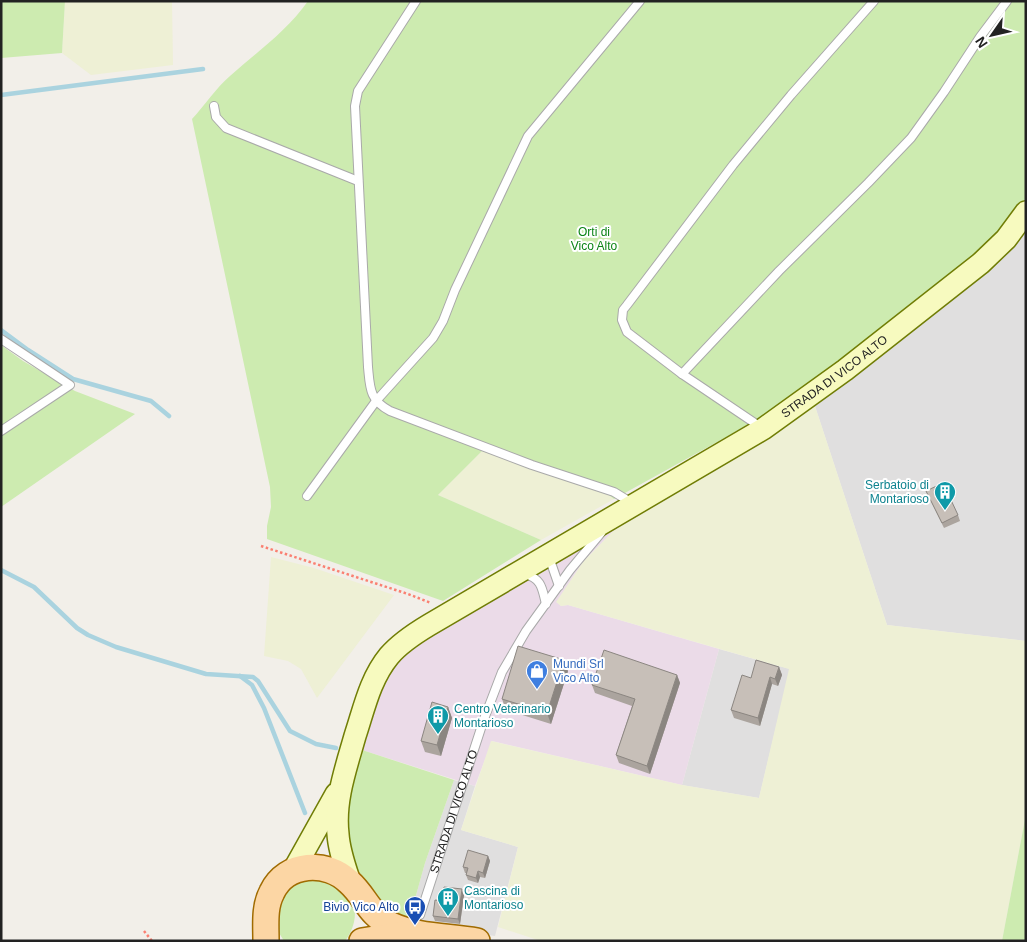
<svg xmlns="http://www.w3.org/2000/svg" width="1027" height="942" viewBox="0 0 1027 942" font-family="Arial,sans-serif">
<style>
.residential{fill:#e0dfdf}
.industrial{fill:#ebdbe8}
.farmland{fill:#eef0d5}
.grass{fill:#cdebb0}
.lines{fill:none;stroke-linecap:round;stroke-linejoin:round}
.stream{stroke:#aad3df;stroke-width:4.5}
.lane-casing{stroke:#a9a9a9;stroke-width:10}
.secondary-casing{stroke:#707d05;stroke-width:24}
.primary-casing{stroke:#a06b00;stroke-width:28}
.path{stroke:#fa8072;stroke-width:2.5;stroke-dasharray:2.5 2.5;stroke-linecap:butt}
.lane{stroke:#fff;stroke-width:8}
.secondary{stroke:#f7fabf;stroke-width:21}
.primary{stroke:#fcd6a4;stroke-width:25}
.wall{fill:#aba49e}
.shaded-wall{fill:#8b8681}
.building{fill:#c7bfb8;stroke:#8b8681}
.labels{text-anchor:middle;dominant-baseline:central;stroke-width:4;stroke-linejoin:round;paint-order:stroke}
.park-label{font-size:12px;fill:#0c8416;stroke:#fff}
.street-label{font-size:12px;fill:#222;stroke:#fff}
.culture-label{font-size:12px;fill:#0d838f;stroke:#fff;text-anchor:start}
.shop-label{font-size:12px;fill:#366cbe;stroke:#fff;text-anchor:start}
.transit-label{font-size:12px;fill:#164399;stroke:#fff;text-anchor:end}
</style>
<rect width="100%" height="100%" fill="#f2efe9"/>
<g class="residential">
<polygon points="1026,198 1026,641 887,625 809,388 1014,216"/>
<polygon points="719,649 790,669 759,798 682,785"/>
<polygon points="454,780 475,786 461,830 518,847 495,936 408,924 425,863"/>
</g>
<polygon class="industrial" points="626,518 583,562 557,602 561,606 568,605 719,649 682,785 492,741 475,786 359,749 383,677 409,646"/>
<g class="farmland">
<polygon points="65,1 172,1 173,65 91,75 62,53"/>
<polygon points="813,400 887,625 1026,641 1026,814 1002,941 541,941 498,927 518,847 461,830 491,741 682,785 759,798 789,669 568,605 561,606 556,602 583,562 626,518"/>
<polygon points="482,451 609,495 614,499 541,540 438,495"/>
<polygon points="271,557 314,568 394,595 317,698 301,669 288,661 264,656"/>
</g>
<g class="grass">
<polygon points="1,1 65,1 62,53 1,58"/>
<path d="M308,1H1026V198L999,235L809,388L728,436L614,499L609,495L482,451L438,495L541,540L443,601L267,539V526L271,507L270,487L192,119C205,105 216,88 230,76C257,52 287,31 308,1Z"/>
<polygon points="1,345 23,361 75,391 135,414 1,507"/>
<polygon points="359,749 454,780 425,863 408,924 376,903 348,857 341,828"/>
<polygon points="1026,814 1026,941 1002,941"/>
<path d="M327,876C334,882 350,895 353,902C358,915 353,931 345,941H284L276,928L275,906L293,880Z"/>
</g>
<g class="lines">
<g class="stream">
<polyline points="1,95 203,69"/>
<polyline points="1,330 28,350 73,379 151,401 169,416"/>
<polyline points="1,570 34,587 77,628 88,635 116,647 206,674 253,677 258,681 290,731 316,744 336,748"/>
<polyline points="240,676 252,685 264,708 305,813"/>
</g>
<g class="lane-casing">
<g id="lane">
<path d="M416,1L358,91L355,106L368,367C370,387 369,400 390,411L532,465L614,492L632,503"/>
<polyline points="214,106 216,117 226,128 358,181"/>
<polyline points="1,339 70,385 1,431"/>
<polyline points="682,374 779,271 868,183 911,138 944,92 980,37 1007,1"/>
<polyline points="762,428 682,374 627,332 622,320 623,310 627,305 733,165 791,95 874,1"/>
<polyline points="307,496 376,401 433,338 443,321 455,290 528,136 640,1"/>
<polyline points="549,557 559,586"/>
<path d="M525,574C542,579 542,588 546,604"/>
<path id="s1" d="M420,915L484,719L502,672L526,631L570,570L601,533"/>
</g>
</g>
<g class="secondary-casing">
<g id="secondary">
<polyline points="293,871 336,794"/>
<path id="s2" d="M350,882C345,867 339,851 338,834C334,801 346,768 355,736C364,709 370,679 389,656C400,643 414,634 429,625L763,429L845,370L981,263L1006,239L1026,212"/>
</g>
</g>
<g class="primary-casing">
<g id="primary">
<path d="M266,941C266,924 264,907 272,892C286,862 327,860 349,882C366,897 368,914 391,925C417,937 449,936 477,941"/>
<polyline points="362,941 411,933"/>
</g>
</g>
<g class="path">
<polyline points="261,546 408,594 431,603"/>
<polyline points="144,931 152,941"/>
</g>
<use href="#lane" class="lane"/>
<use href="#secondary" class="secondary"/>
<use href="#primary" class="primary"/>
</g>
<g class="wall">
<polygon points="926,491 958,515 960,521 944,528"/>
<polygon points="779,667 782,675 778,686 772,684 760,726 734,718 731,710 751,678"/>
<polygon points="568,671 551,724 506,710 502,699"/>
<polygon points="677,675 680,683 650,774 619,763 616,755 632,706 595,693 592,685"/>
<polygon points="448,707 452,718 441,756 425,752 421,741"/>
<polygon points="488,856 490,861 485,878 480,877 478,883 468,880 466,875 466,873 465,873 463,867"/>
<polygon points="464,895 460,924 435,921 433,916 442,901"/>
</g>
<g class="shaded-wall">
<polygon points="564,660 568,671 551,724 547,713"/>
<polygon points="779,667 782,675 778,686 775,679"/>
<polygon points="677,675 680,683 650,774 647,766"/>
<polygon points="770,677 772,684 760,726 758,718"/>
<polygon points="448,707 452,718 441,756 437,745"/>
<polygon points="488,856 490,861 485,878 483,873"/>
<polygon points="478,871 480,877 478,883 476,878"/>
<polygon points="462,889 464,895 460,924 458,919"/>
</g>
<g class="building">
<polygon points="943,483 958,515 942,523 926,491"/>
<polygon points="518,646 564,660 547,713 502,699"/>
<polygon points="604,650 677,675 647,766 616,755 635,699 592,685"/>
<polygon points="756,660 779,667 775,679 770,677 758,718 731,710 742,675 751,678"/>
<polygon points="432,702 448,707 437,745 421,741"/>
<polygon points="468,850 488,856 483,873 478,871 476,878 466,875 468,868 463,867"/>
<polygon points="444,887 462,889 458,919 433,916 435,900 442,901"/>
</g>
<defs>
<g id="building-pin" transform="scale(1.125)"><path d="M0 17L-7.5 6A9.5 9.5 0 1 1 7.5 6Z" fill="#0f9aa8" stroke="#fff"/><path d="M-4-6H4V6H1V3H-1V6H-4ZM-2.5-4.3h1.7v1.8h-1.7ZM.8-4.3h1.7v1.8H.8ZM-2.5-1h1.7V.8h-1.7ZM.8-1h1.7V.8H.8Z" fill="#fff"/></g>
<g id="shop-pin" transform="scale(1.125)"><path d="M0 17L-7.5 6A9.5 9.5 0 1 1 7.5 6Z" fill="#3f7fe0" stroke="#fff"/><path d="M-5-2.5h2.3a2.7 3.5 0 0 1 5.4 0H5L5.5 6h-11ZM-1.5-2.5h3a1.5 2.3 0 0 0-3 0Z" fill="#fff"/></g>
<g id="bus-pin" transform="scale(1.125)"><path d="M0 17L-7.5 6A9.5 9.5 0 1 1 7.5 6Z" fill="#1a4fb4" stroke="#fff"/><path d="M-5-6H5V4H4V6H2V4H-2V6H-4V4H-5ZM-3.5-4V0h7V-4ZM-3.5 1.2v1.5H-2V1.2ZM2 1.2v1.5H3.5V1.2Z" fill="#fff"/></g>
</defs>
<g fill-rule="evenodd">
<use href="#building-pin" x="945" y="492"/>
<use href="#shop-pin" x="537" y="671"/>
<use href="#building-pin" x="438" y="716"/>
<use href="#building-pin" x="448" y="898"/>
<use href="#bus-pin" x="415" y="907"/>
</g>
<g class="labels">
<g class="park-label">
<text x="594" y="232">Orti di<tspan x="594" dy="14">Vico Alto</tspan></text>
</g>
<g class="street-label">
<text stroke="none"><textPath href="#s2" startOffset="764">STRADA DI VICO ALTO</textPath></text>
<text stroke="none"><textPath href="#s1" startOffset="109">STRADA DI VICO ALTO</textPath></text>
</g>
<g class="culture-label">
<text x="929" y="485" text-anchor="end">Serbatoio di<tspan x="929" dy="14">Montarioso</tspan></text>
<text x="454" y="709">Centro Veterinario<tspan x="454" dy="14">Montarioso</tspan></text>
<text x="464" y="891">Cascina di<tspan x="464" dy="14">Montarioso</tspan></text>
</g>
<g class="shop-label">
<text x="553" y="664">Mundi Srl<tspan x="553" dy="14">Vico Alto</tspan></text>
</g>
<g class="transit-label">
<text x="399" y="907">Bivio Vico Alto</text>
</g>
</g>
<rect width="1027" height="942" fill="none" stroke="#222222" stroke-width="5"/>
<g transform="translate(992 35) rotate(236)" stroke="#ffffff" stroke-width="4" paint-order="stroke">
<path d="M0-4L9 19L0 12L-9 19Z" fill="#222222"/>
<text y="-8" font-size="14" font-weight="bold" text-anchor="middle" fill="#222222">N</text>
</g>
</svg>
